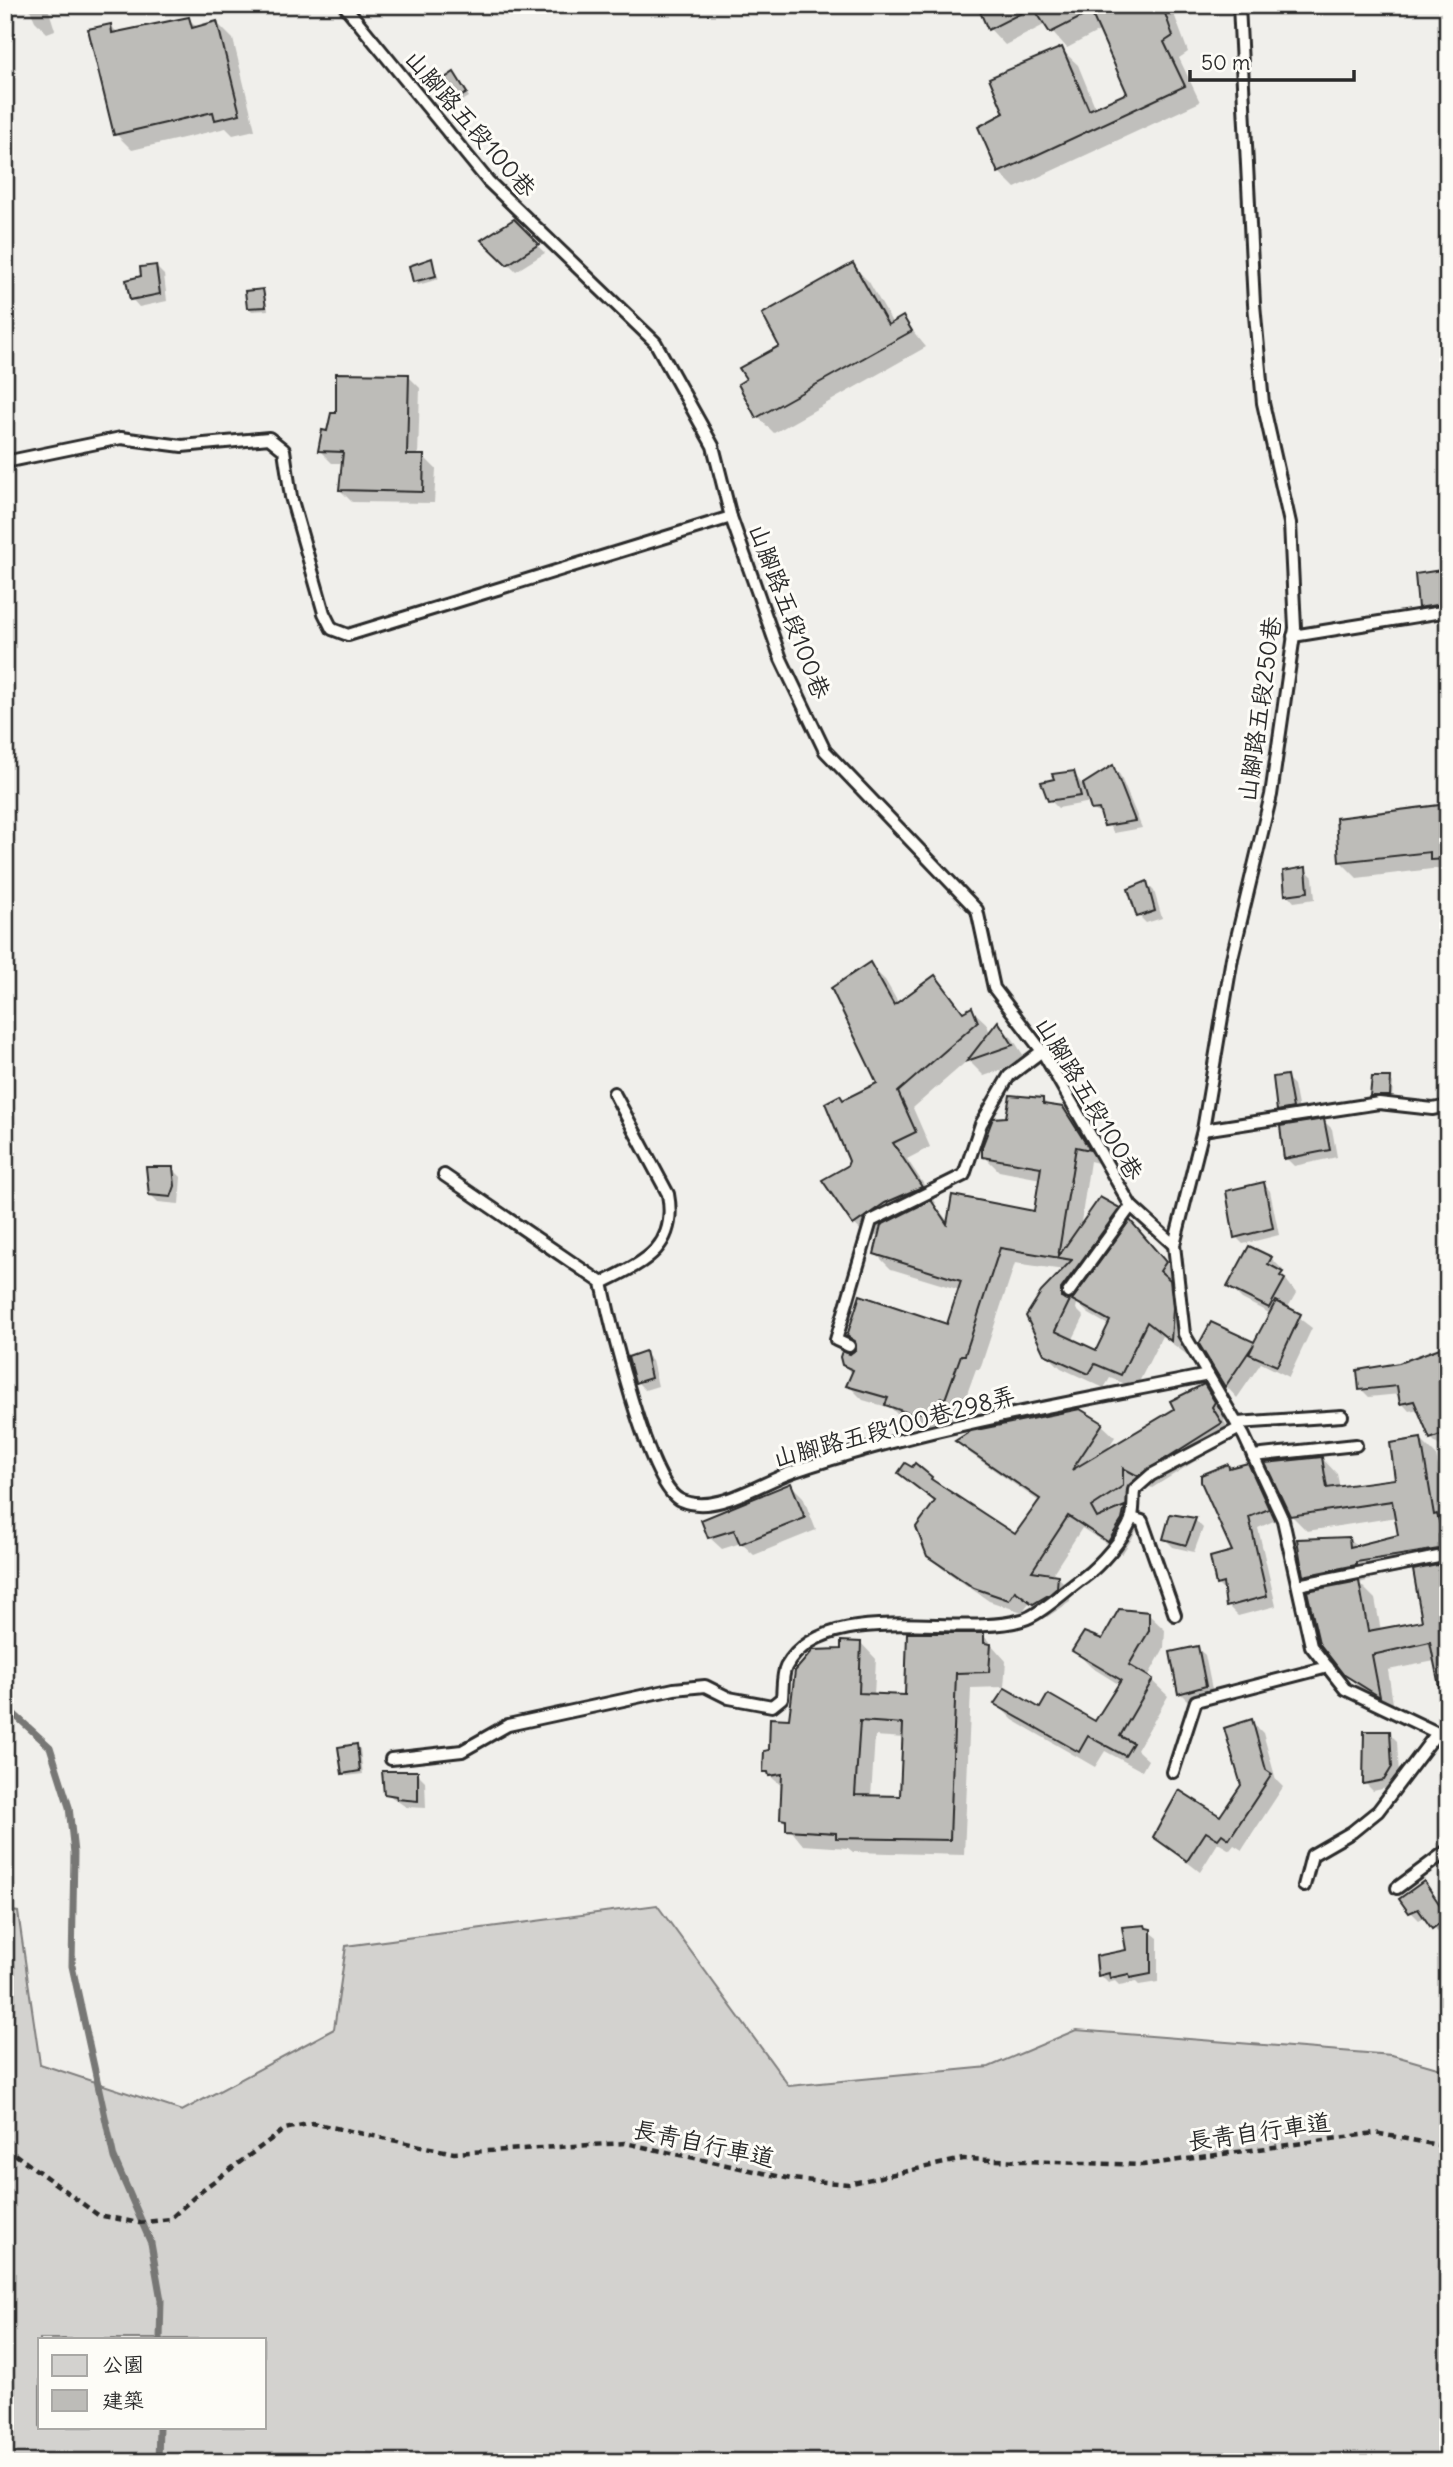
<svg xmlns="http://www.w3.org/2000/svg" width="1453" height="2467" viewBox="0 0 1453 2467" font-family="Delius,'LXGW WenKai TC',sans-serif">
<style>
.green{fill:#d3d2cf;stroke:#7f7e7d;stroke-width:2;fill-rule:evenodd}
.shadow{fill:#0003;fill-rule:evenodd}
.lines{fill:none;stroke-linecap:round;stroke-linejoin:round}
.stream{stroke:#777775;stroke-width:7}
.building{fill:#bdbcb8;stroke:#2b2b2b;stroke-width:2;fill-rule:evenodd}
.service-casing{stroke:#2b2b2b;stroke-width:16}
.path{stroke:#2b2b2b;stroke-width:4.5;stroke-dasharray:7 5;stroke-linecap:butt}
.service{stroke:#fdfcf7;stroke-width:10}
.labels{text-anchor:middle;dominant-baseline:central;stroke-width:6;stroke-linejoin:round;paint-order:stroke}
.street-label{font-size:24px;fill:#2b2b2b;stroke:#fdfcf7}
</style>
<rect width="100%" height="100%" fill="#f0efeb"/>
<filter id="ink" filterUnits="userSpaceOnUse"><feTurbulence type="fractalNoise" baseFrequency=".0143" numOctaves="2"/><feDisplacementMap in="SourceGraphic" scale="14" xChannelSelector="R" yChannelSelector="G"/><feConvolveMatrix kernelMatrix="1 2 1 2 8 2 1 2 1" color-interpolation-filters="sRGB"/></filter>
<g filter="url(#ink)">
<path class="green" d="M657,1905L789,2086L989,2067L1076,2030L1392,2055L1448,2071V2462H5V1910L18,1912L40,2064L182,2111L334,2029L346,1946ZM40,2339H264V2427H40Z"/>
<g class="shadow">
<polygon points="5,5 23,5 5,12"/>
<polygon points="28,5 47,5 55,30 47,33 35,21"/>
<polygon points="979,5 1174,5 1174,14 1188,52 1179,58 1200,102 1015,188 999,172 1006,114 1062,50 1078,65 1096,109 1130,94 1101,30 1067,48 1046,24 1005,45 990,29"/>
<polygon points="188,18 198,28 217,23 233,39 255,130 233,135 226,128 132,150 116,134 111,26 118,33"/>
<polygon points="457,78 469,97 457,104 454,101"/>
<polygon points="513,222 545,253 516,271 484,240"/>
<polygon points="431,260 439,279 418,285 414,281"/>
<polygon points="852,265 869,282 893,324 902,318 926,347 774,433 758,417 740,385 781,346"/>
<polygon points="156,267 164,275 167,301 139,307 132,299 143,277"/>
<polygon points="263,291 268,310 252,311 248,307"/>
<polygon points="408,376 420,388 418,457 424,457 436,469 434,503 352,502 340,490 343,463 332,463 320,451 338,414"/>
<polygon points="1448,570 1448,611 1428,615 1420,607"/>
<polygon points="1112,767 1120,775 1142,828 1114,833 1103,817 1093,809 1091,802 1058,808 1050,800 1074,773 1083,786"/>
<polygon points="1448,806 1448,876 1440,868 1357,878 1341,862"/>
<polygon points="1305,869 1313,877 1315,899 1294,902 1287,894"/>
<polygon points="1146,883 1154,891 1162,918 1146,923 1139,916"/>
<path d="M869,965L885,980L899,1004L935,977L965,1013L971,1009L987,1024L990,1034L998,1024L1013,1039L1027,1061L984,1076L968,1060L913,1108L930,1147L907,1159L936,1203L933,1204L949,1222L1035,1213L1041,1179L999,1171L984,1156L1008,1118L1043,1100L1050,1107L1062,1109L1077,1124L1102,1164L1090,1161L1080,1229L1119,1209L1180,1278L1187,1324L1186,1354L1162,1336L1136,1388L1110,1378L1104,1388L1061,1368L1045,1353L1064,1270L1015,1263L980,1369H976L960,1413L957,1411L947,1430L930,1425L929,1429L902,1419L891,1408L863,1400L848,1385L853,1374L843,1365L858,1349L849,1336L948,1326L960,1290L891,1269L876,1254L881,1233L870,1239L854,1224L844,1102L879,1083ZM1077,1303L1089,1314L1110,1326L1097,1353L1072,1341L1084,1317L1076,1309Z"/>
<polygon points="1286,1077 1294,1085 1300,1116 1287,1118 1279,1110"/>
<polygon points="1390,1079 1393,1083 1392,1099 1375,1099 1372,1096"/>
<polygon points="1324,1121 1332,1129 1337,1157 1294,1166 1286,1158"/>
<polygon points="1448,1139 1448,1176 1441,1140"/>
<polygon points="173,1169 181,1177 179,1204 158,1202 150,1194"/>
<polygon points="1263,1183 1270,1191 1279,1235 1243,1244 1236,1237"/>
<polygon points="1271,1258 1283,1270 1281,1273 1296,1293 1287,1309 1312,1328 1289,1377 1261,1363 1237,1398 1226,1386 1201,1344 1212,1324 1255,1345 1271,1314 1242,1299 1230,1287"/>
<polygon points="1448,1347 1448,1443 1439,1446 1431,1438 1419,1409 1409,1411 1402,1403 1400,1394 1369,1397 1361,1389 1399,1364"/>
<polygon points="644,1353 652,1361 658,1386 645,1390 637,1382"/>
<polygon points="1204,1386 1217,1399 1227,1417 1224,1421 1234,1437 1152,1488 1136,1480 1135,1500 1124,1507 1138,1521 1135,1534 1122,1554 1082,1528 1051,1576 1057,1576 1071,1590 1070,1602 1047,1617 1029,1603 1022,1612 989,1601 943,1569 929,1555 936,1503 900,1473 931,1478 1015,1537 1040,1502 971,1454 958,1441 1101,1424 1115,1437 1105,1453 1176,1410"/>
<path d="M1420,1439L1436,1455L1446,1511L1448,1509V1565L1442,1566L1448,1572V1678L1435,1661L1388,1670L1394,1710L1361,1690L1344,1672L1320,1590L1305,1575L1348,1539L1357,1547L1400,1537L1397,1517L1307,1531L1291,1515L1322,1458L1337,1474L1340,1488L1397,1481ZM1414,1570L1424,1622L1381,1631L1375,1599L1359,1583L1371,1580V1577Z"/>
<polygon points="1247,1465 1258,1476 1278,1519 1258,1528 1276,1606 1238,1616 1228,1606 1226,1593 1217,1584 1234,1552 1227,1466 1231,1469"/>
<polygon points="791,1485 803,1497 816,1530 754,1555 741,1543 722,1549 709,1537"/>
<polygon points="1195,1520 1203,1528 1194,1552 1173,1547 1165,1539"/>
<polygon points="1148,1614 1165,1630 1164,1648 1148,1677 1168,1696 1137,1750 1148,1760 1142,1771 1105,1751 1095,1767 1013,1720 997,1704 1096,1723 1120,1685 1091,1667 1075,1651 1102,1642"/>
<path d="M983,1635L1006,1661L1004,1687L971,1688L964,1855L853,1852L848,1848L803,1845L782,1819L783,1787L764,1771L770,1752L842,1651L861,1643L876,1659L874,1695L906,1697ZM875,1736L904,1738L901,1798L871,1797Z"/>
<polygon points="1197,1648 1205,1655 1213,1694 1188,1701 1180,1693"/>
<polygon points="1251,1721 1263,1733 1276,1780 1283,1787 1242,1850 1234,1845 1230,1850 1218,1843 1200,1872 1155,1837 1221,1818 1243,1785"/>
<polygon points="1389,1733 1397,1741 1399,1775 1391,1787 1373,1791 1365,1783"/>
<polygon points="357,1746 360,1749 363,1774 347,1776 343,1773"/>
<polygon points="417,1773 425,1781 426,1808 406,1807 386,1793"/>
<polygon points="1424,1884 1448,1916 1448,1931 1441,1936 1426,1916 1419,1920 1411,1912"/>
<polygon points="1148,1930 1158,1938 1158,1982 1139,1985 1136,1982 1119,1985 1115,1981 1108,1983 1100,1975"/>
</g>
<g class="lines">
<g class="stream">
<polyline points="5,1706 50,1747 69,1807 74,1853 72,1966 114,2158 151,2243 161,2300 160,2339"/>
<polyline points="158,2462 159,2427"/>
</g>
</g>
<g class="building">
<polygon points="977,5 1162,5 1173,36 1164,42 1185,86 998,173 978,127 1004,113 989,78 1062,47 1089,110 1127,93 1091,12 1050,33 1033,7 988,30"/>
<polygon points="189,17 192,28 217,21 240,114 215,120 213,112 114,135 88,29 111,24 112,33"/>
<polygon points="454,72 467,93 452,102 439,82"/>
<polygon points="514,219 539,244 507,265 481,240"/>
<polygon points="432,258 436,276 413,282 409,266"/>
<polygon points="853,263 888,325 903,316 912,331 756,418 738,384 746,379 739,368 779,346 762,314"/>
<polygon points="156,265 160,294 130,300 126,280 141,276 140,267"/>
<polygon points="263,289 266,307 247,308 245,291"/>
<polygon points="336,373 409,374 407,455 424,455 423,492 339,490 343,452 318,451 322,430 327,431 331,413 336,413"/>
<polygon points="1448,569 1448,603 1418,608 1415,574"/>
<polygon points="1113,765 1135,821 1104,826 1099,809 1091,810 1083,784"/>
<polygon points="1074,771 1081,796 1048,801 1041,782 1054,779 1052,774"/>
<polygon points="1448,804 1448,859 1430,860 1430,852 1339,862 1336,818"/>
<polygon points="1306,867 1308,892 1285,895 1283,871"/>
<polygon points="1147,881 1155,911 1137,917 1128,889"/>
<polygon points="870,962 894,1005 935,975 963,1012 972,1007 978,1022 898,1092 916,1132 893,1143 922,1187 885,1203 853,1225 822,1180 847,1166 849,1161 825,1103 840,1095 843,1100 877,1083 831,988"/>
<polygon points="998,1021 1013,1045 967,1061"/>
<polygon points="1287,1075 1293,1108 1277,1111 1273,1077"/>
<polygon points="1372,1077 1391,1077 1390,1096 1370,1096"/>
<polygon points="1010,1095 1043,1098 1043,1104 1063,1107 1090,1150 1076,1147 1058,1257 1100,1197 1120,1208 1061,1289 1061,1297 1070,1300 1055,1331 1096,1350 1110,1321 1072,1300 1130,1220 1166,1262 1160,1271 1170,1280 1173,1308 1171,1341 1147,1322 1121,1375 1095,1364 1089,1374 1044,1354 1026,1316 1041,1292 1072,1260 1000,1248 965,1355 961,1355 945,1399 941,1397 932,1416 915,1411 914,1415 885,1405 888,1398 846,1386 853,1370 842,1365 840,1357 842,1351 850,1354 856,1349 855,1341 847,1336 860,1295 947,1324 961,1281 874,1254 881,1225 931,1200 947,1224 952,1195 1034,1211 1041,1167 982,1157 982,1147 993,1118 1006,1117"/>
<polygon points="1324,1119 1330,1150 1284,1159 1280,1126"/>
<polygon points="146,1167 173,1167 175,1186 171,1197 149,1195"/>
<polygon points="1264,1182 1273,1228 1234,1238 1226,1191"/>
<polygon points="1249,1246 1272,1257 1268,1264 1283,1272 1280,1276 1285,1279 1269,1308 1227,1287"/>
<polygon points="1276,1301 1301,1314 1277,1366 1249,1354 1254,1344 1225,1387 1199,1344 1211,1322 1254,1342"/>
<polygon points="1448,1345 1448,1432 1430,1439 1414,1401 1400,1404 1397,1386 1359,1390 1357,1370 1399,1363"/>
<polygon points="645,1351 651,1378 635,1383 628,1357"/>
<polygon points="1204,1384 1215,1402 1212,1407 1222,1423 1138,1476 1123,1468 1123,1486 1091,1507 1097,1518 1125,1506 1122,1520 1108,1542 1068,1516 1032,1571 1058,1575 1057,1588 1050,1594 1033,1604 1015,1591 1009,1600 974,1588 927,1556 916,1527 935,1501 898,1473 905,1463 912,1467 915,1463 932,1477 931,1479 1015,1534 1040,1499 955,1441 971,1431 1080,1409 1103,1423 1072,1470 1174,1409 1170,1401"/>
<polygon points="1421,1438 1434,1515 1437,1514 1443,1535 1439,1535 1439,1549 1356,1562 1356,1565 1303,1576 1297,1539 1349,1537 1350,1547 1398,1535 1392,1501 1290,1516 1265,1463 1322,1457 1327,1488 1395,1479 1390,1443"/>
<polygon points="1248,1463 1269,1509 1249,1517 1267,1596 1226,1607 1223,1583 1216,1585 1210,1557 1232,1551 1201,1482 1201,1475 1228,1464 1229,1468"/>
<polygon points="791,1483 805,1518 740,1544 734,1530 708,1538 701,1520"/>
<polygon points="1170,1514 1196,1518 1186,1545 1163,1539"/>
<polygon points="1442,1564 1448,1598 1439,1599 1448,1634 1448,1690 1440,1691 1430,1642 1372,1655 1380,1697 1343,1674 1319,1643 1307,1591 1359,1581 1368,1631 1422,1621 1413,1570"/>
<polygon points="1119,1609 1149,1612 1149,1631 1129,1665 1153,1679 1120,1736 1133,1743 1125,1756 1088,1736 1079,1752 994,1704 1005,1688 1040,1708 1048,1694 1095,1721 1121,1680 1072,1651 1084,1632 1102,1639"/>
<path d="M907,1633H984V1643L991,1644L989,1672L956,1673L950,1840L836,1838V1833L786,1830V1820L780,1819L782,1774L769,1776L768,1772H763L764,1751L769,1750L770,1718L789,1719L795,1671L813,1650L841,1649V1641L861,1642L859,1693L905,1695ZM860,1721L903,1724L900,1796L855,1795Z"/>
<polygon points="1198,1646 1206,1686 1178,1694 1170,1652"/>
<polygon points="1252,1719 1266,1770 1272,1774 1229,1839 1222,1834 1218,1839 1206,1832 1187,1861 1153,1837 1179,1790 1220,1816 1241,1785 1224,1728"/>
<polygon points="1364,1731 1390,1731 1392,1767 1384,1780 1363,1784"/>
<polygon points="357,1744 360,1771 342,1774 338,1747"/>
<polygon points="382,1771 418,1771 418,1801 397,1799 396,1796 384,1794"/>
<polygon points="1424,1881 1448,1917 1432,1929 1418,1909 1409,1913 1399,1899"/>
<polygon points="1145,1925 1146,1928 1151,1929 1151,1974 1130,1978 1129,1974 1110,1978 1109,1973 1098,1976 1096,1956 1126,1950 1122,1927"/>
</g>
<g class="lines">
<g class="service-casing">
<g id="service">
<polyline points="344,5 488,181 655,342 713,446 731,517 781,659 825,751 977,910 994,988 1042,1051 1131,1206 1174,1245"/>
<polyline points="1239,5 1254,304 1263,403 1290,523 1295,628 1271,795 1232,958 1203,1130 1174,1245 1184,1334 1244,1436 1283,1520 1311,1646 1345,1689 1448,1738"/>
<polyline points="5,462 121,438 182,446 269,438 284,450 291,497 324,613 332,629 348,635 731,517"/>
<polyline points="1293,636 1448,611"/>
<polyline points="1203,1130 1379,1103 1433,1109 1448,1106"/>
<path d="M444,1175L602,1283C610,1321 648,1485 680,1500C716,1516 761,1482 795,1471C929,1426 1070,1403 1208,1375"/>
<path d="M602,1283C644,1262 678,1248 668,1194L614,1093"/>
<polyline points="1068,1293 1131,1206"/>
<polyline points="849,1346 836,1340 871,1221 964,1175 981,1124 1009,1076 1042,1051"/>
<polyline points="1237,1423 1342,1416"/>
<polyline points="1253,1456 1356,1445"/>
<polyline points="1132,1518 1142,1521 1175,1615"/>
<polyline points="1298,1585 1448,1555"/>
<path d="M391,1759L462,1751L508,1725L674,1689L705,1686L729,1698L772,1706L782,1698C783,1689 782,1675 786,1667C824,1597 958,1639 1022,1620C1039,1616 1067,1589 1083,1578C1098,1567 1128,1535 1132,1516C1134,1508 1133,1498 1134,1490L1151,1475L1240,1428"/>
<polyline points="1173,1772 1196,1701 1328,1667"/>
<polyline points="1304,1886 1312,1855 1352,1832 1378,1811 1437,1733"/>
<polyline points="1397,1888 1448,1850"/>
</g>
</g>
<polyline class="path" points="5,2147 98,2215 139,2223 170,2219 202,2190 285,2129 312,2123 454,2153 625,2143 791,2179 848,2184 963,2159 1143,2165 1375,2133 1448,2147"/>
<use href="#service" class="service"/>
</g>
</g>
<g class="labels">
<g class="street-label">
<text transform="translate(471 123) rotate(49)">山腳路五段100巷</text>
<text transform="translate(790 611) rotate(69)">山腳路五段100巷</text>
<text transform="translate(1259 709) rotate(-82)">山腳路五段250巷</text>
<text transform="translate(1090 1098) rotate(59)">山腳路五段100巷</text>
<text transform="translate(894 1426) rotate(-15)">山腳路五段100巷298弄</text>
<text transform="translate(1259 2131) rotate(-8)">長青自行車道</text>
<text transform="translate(704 2143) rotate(12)">長青自行車道</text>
</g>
</g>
<rect width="1453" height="2467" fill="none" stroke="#fdfcf7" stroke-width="28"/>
<rect x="14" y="14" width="1425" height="2439" fill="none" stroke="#2b2b2b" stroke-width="2.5" filter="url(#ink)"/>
<rect x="38" y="2338" width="228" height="91" fill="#fdfcf7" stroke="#a9a8a5" stroke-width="2"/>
<rect x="52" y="2355" width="35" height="21" fill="#d3d2cf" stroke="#a9a8a5" stroke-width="2"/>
<text x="102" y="2372" font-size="21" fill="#2b2b2b">公園</text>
<rect x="52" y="2390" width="35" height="21" fill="#bdbcb8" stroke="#a9a8a5" stroke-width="2"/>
<text x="102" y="2408" font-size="21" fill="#2b2b2b">建築</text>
<path d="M1190 70v10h164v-10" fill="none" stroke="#2b2b2b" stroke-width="3.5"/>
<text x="1201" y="70" font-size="21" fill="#2b2b2b" stroke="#fdfcf7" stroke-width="5" paint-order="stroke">50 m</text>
</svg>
